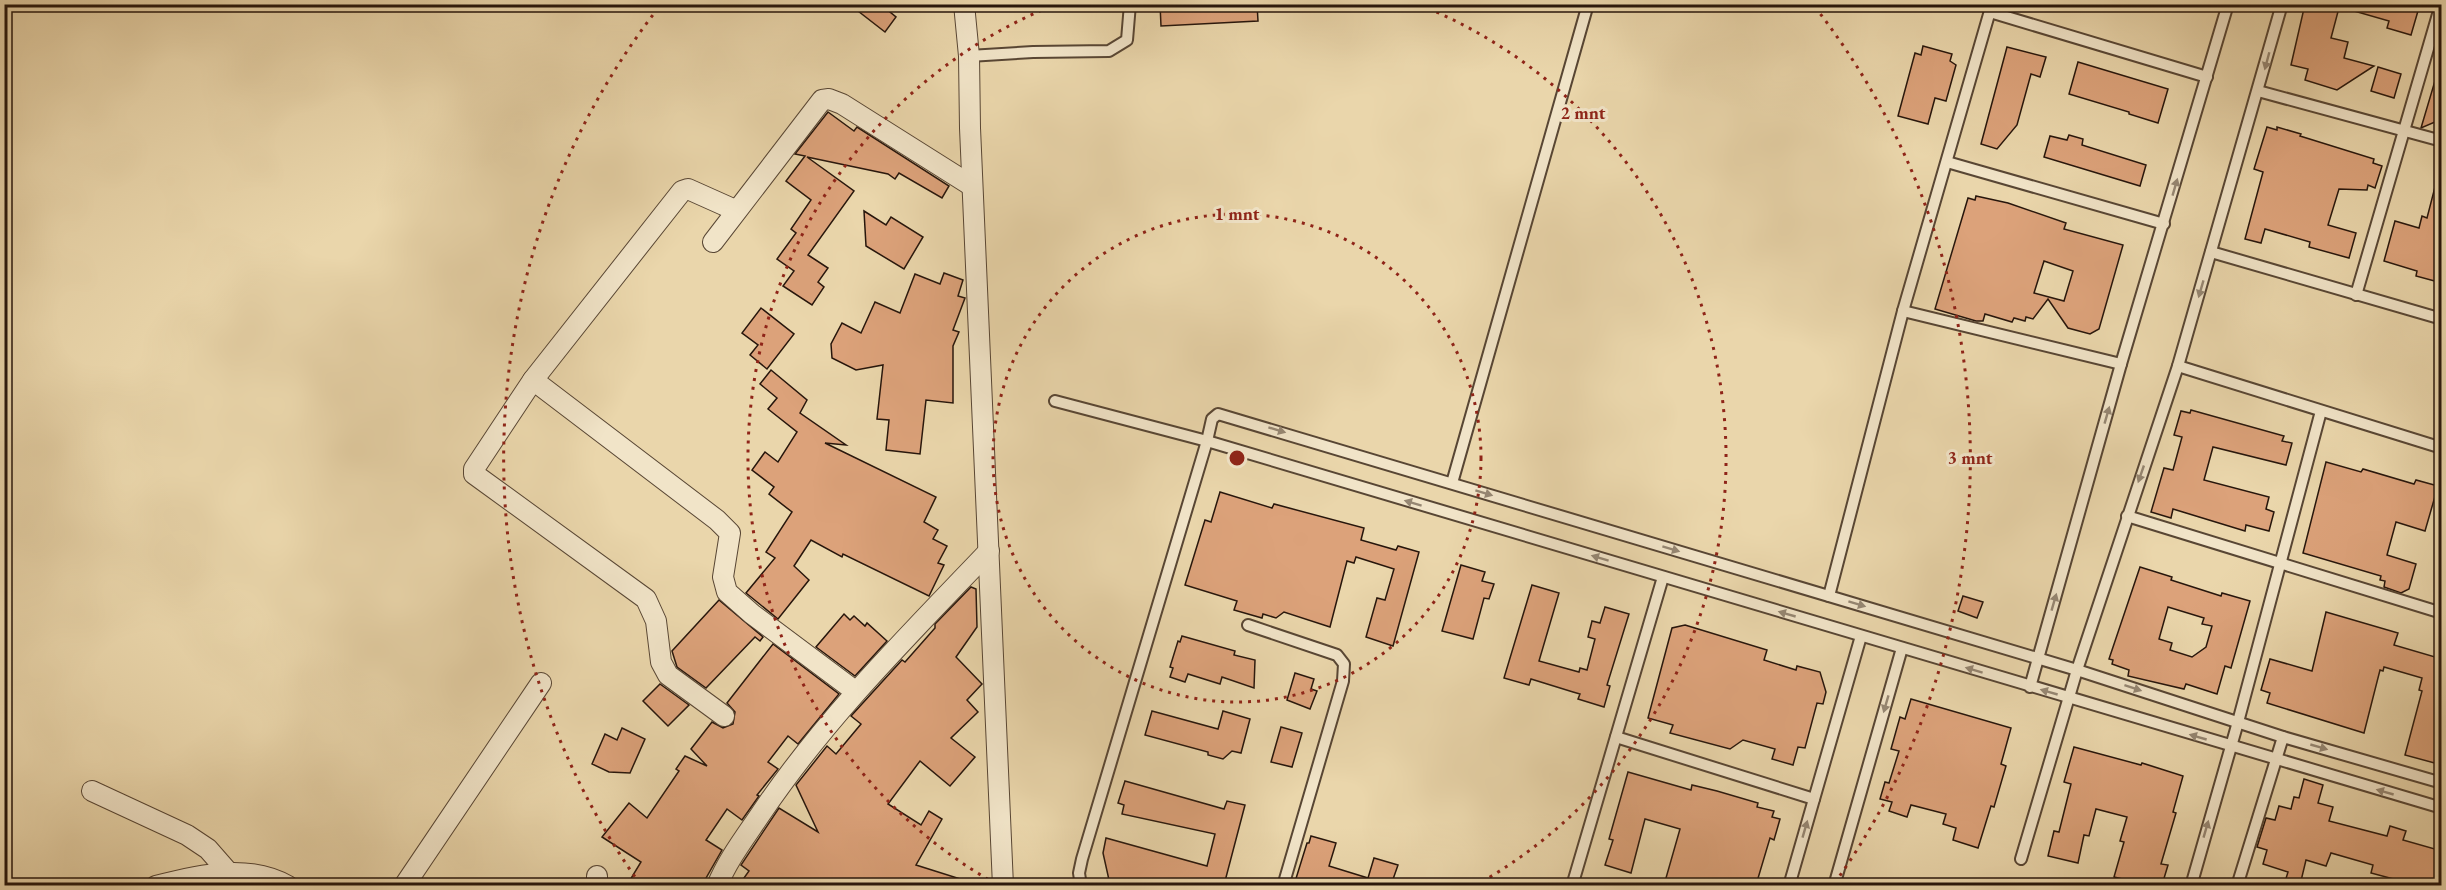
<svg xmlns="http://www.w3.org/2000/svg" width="2446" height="890" viewBox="0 0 2446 890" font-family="'EB Garamond',serif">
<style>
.building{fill:#dca27a;stroke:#27160c;stroke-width:1.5;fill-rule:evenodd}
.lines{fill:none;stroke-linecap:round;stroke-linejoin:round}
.lane-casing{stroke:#584634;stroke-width:14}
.street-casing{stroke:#584634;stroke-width:22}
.lane{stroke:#f1e4c8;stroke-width:10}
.street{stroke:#f1e4c8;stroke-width:20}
.oneway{fill:#968773}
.ring{fill:none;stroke:#8f2418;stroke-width:3;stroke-dasharray:3 6}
.centre{fill:#8f2418;stroke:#f1e4c8;stroke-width:3}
.ring-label{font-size:18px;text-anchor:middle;font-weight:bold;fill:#8f2418;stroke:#f1e4c8;stroke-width:6;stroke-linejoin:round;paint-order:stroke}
</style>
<rect width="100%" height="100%" fill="#ead6ab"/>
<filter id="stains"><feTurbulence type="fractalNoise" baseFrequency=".00333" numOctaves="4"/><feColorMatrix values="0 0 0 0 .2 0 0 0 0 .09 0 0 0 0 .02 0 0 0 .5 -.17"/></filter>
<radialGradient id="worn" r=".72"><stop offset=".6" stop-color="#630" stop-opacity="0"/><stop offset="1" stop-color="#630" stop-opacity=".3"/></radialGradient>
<g class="building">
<polygon points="849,4 880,4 896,17 885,32"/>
<polygon points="1160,4 1257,4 1258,21 1161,26"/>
<polygon points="2305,4 2340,4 2331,38 2348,42 2344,58 2374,66 2337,90 2305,80 2308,69 2291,65"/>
<polygon points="2348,4 2420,4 2411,35 2387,28 2389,21 2347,9"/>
<polygon points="1923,46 1952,54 1950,61 1956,65 1946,101 1935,98 1928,124 1898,116 1915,53 1921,55"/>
<polygon points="2007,47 2046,57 2040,77 2031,74 2017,125 1997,149 1981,144"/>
<polygon points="2078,62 2168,89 2158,123 2129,114 2129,112 2069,94"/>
<polygon points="2378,67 2401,74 2394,98 2371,91"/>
<polygon points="2437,74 2442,75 2442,119 2421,128"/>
<polygon points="828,112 854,131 857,127 949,186 942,198 899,173 895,179 888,174 807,157 854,191 808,255 828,268 818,282 824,287 812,305 783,286 794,271 777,259 796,233 791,229 811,200 786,181 805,156 795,154"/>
<polygon points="2267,127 2277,130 2277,127 2301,134 2300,136 2374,159 2373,163 2382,166 2375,188 2368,185 2367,190 2339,189 2328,225 2356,233 2349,258 2309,247 2310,242 2265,229 2261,243 2245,239 2263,172 2254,169"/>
<polygon points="2069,135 2083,139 2082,145 2146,165 2140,186 2044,157 2050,136 2067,140"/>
<polygon points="2436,183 2442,184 2442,283 2416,276 2417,271 2384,261 2395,221 2419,228 2422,216 2427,218"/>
<path d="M1976,196L2008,203L2066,223L2064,229L2123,245L2099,329L2090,334L2068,328L2048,299L2033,319L2026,317L2025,321L2014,318L2012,322L1985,314L1983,321H1976L1935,309L1968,198L1975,200ZM2044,261L2073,271L2064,301L2034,293Z"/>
<polygon points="864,211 886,225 891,217 923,237 904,269 866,246"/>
<polygon points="944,273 963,280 958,296 965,298 953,330 959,332 953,346 953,403 926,400 920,454 886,450 889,420 877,419 883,365 856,370 832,358 831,344 842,323 861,333 875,302 900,313 915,274 940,284"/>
<polygon points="761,308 794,334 767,369 750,355 758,345 742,333"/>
<polygon points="771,370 807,400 800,413 846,445 825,443 936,497 924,522 938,530 933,539 947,546 938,563 944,565 929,596 843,554 842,557 811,540 794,566 809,580 778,619 746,593 775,558 766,552 792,512 769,494 774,487 752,470 765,452 778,462 797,432 768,409 777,398 760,384"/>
<polygon points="2191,410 2284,436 2282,441 2292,443 2286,465 2213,447 2204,480 2269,497 2266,509 2274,512 2269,531 2246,525 2245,531 2173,509 2171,518 2151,512 2164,468 2173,470 2182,437 2174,435 2181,411 2190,413"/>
<polygon points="2326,462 2361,472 2363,469 2414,484 2416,480 2438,486 2425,531 2396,522 2387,555 2416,564 2409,589 2401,593 2384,587 2385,581 2380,580 2381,576 2303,553"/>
<polygon points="1220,492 1272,508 1274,504 1364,528 1361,540 1396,550 1398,546 1419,552 1393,646 1366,637 1377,598 1385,600 1394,569 1356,557 1354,563 1347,561 1330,627 1284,612 1276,618 1263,614 1262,618 1234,610 1237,601 1185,585 1205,520 1211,522"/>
<polygon points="1461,565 1485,572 1482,581 1494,584 1489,599 1484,598 1473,639 1442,631"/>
<path d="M2140,567L2172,577L2171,580L2221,596L2222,593L2250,601L2231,668L2225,666L2217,694L2186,684L2184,689L2128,676L2129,670L2112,664L2113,660L2109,659ZM2168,607L2204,618L2202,624L2212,626L2206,647L2192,657L2170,650L2172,643L2159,639Z"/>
<polygon points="1532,585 1559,593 1539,661 1579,672 1580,668 1587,670 1595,639 1588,637 1592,621 1600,623 1605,607 1629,614 1607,685 1610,686 1604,707 1578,699 1580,694 1573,692 1531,679 1529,685 1504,678"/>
<polygon points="971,587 976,589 977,627 956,657 982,684 967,700 978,712 951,738 975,757 950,786 920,761 888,804 921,825 929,811 942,819 916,865 970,882 970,885 739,885 749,871 741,865 779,808 818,832 796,785 827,746 836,754 861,724 851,716 902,660 905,662 935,628 935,624"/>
<polygon points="1963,596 1983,602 1977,618 1958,611"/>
<polygon points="719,600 763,637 760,641 755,637 706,688 677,667 672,651"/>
<polygon points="2326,612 2398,633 2394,645 2442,659 2442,765 2405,755 2422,691 2419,690 2422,678 2384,667 2383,671 2380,670 2364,733 2267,703 2270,693 2261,690 2270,659 2312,671"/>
<polygon points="844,614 850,620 854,616 865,626 867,623 887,641 855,676 816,647"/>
<polygon points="1685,625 1767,650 1764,660 1796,670 1797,666 1820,672 1826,692 1823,704 1817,703 1805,748 1798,747 1793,765 1772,759 1775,749 1743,740 1730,749 1670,733 1673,725 1648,718 1672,628"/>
<polygon points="1182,636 1235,651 1234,655 1255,660 1254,688 1222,677 1220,684 1188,674 1185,682 1170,677 1173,668 1170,667 1178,641 1180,642"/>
<polygon points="773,644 839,694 798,744 788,736 768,762 778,769 757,795 759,796 742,820 727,809 706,840 722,850 702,885 627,885 641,862 602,837 629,803 647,818 679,771 676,769 685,756 707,766 691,749 712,722 723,728 733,724 735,712 727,703"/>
<polygon points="1295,673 1314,679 1311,689 1317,691 1310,709 1287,700"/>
<polygon points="660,684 689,705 668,726 643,701"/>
<polygon points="1911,699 2011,728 2001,764 2006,766 1994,807 1991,806 1978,848 1953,840 1956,828 1943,824 1946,814 1911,805 1907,817 1889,811 1892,802 1880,799 1885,782 1889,783 1899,751 1891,749 1900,717 1905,719"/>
<polygon points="1152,711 1218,729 1223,711 1250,719 1241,753 1232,751 1223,759 1208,755 1208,752 1145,735"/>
<polygon points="1281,727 1302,733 1292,767 1271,762"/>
<polygon points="622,728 645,739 630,773 609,772 592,764 605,734 617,740"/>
<polygon points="2074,747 2141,765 2142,763 2183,776 2173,812 2176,813 2161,864 2168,865 2162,885 2148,885 2114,877 2124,842 2120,841 2127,817 2096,809 2089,836 2084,835 2078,863 2048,856 2054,831 2059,832 2071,784 2064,782"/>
<polygon points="1628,772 1691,790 1692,785 1717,791 1758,803 1757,807 1774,811 1772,817 1780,819 1774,840 1770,838 1756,885 1664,885 1680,829 1645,819 1631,873 1605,865 1613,840 1609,839"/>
<polygon points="2304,779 2323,785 2318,803 2333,807 2329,821 2387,836 2390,826 2406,831 2403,840 2442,851 2442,885 2416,885 2371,873 2373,865 2331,853 2326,866 2306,860 2300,885 2284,885 2288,872 2263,864 2267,850 2257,847 2266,818 2275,820 2279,806 2291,809 2294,797 2299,798"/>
<polygon points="1125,781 1224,809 1227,801 1245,805 1224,885 1129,885 1109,880 1103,853 1106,838 1207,866 1215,834 1122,814 1124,805 1118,803"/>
<polygon points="1311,836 1336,843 1329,866 1368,878 1374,858 1398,865 1391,885 1294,885 1307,843 1309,843"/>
</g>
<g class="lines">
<g class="lane-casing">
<g id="lane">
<polyline points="1990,12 2207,77"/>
<polyline points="969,56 1033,52 1109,51 1127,40 1130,4"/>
<polyline points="2258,91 2442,141"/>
<polyline points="1947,162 2164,224"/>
<polyline points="2211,252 2442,319"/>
<polyline points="2356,295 2441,4"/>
<polyline points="1903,311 2121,364"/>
<polyline points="2178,366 2442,448"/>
<polyline points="1055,401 1207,441 2442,808"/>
<polyline points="1452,483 1588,4"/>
<polyline points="2127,516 2442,613"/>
<polyline points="1829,596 1903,311 1992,4"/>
<polyline points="1248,625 1337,655 1344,664 1343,681 1283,886"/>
<polyline points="2030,687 2121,364 2228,4"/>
<polyline points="1616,737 1814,799"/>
<polyline points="2021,859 2077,670 2178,366 2282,4"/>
<polyline points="1081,886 1079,873 1082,859 1207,441 1212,419 1218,414 2077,670 2283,737 2442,783"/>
<polyline points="1572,886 1663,577"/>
<polyline points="1789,886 1861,636"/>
<polyline points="1834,886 1902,648"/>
<polyline points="2191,886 2238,722 2321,411"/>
<polyline points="2237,886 2283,737"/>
</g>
</g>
<g class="street-casing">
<g id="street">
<polyline points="964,4 969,56 970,128 1003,886"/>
<polyline points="735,210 688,189 682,191 533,380 717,520 730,533 723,577 727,592 752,614 855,691"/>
<polyline points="713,242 822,100 829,99 842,104 972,186"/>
<polyline points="533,380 474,469 474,474 646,599 656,621 661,662 668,675 724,716"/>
<polyline points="92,791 187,835 208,849 229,873"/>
<polyline points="597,876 597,886"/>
<path d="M156,886C199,875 248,863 288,886"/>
<polyline points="404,886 541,683"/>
<path d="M717,886C728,859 746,836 762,812C827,716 909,635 989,551"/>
</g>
</g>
<use href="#lane" class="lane"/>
<use href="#street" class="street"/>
</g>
<defs><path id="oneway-solid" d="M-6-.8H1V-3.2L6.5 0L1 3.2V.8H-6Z" transform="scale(1.5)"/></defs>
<g class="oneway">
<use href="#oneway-solid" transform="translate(2267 61) rotate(105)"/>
<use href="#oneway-solid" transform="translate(2175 187) rotate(-74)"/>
<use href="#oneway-solid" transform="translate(2201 289) rotate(106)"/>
<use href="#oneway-solid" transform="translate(2107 415) rotate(-74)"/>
<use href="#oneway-solid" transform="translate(1277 430) rotate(17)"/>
<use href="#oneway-solid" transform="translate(2141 474) rotate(109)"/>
<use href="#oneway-solid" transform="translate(1484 493) rotate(17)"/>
<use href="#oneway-solid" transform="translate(1413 503) rotate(-163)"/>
<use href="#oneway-solid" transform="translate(1671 549) rotate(17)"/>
<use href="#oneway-solid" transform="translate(1600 558) rotate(-163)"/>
<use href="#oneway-solid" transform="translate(2054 602) rotate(-74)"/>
<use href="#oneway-solid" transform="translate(1857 604) rotate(17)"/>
<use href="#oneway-solid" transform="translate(1787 614) rotate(-164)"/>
<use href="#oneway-solid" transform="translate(1974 670) rotate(-163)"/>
<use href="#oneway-solid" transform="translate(2133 688) rotate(18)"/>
<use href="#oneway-solid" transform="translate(2049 692) rotate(-164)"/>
<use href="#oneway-solid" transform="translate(1886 704) rotate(106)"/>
<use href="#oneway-solid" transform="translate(2198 737) rotate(-164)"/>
<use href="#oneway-solid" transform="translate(2319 747) rotate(16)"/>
<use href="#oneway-solid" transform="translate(2385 792) rotate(-164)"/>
<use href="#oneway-solid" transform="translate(1805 829) rotate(-74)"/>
<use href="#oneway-solid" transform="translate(2206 829) rotate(-74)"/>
</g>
<g class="ring">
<circle cx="1237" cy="458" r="244"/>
<path d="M996 884A489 489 0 0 1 1054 5M1420 5A489 489 0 0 1 1478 884"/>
<path d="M640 884A733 733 0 0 1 659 7M1815 7A733 733 0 0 1 1834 884"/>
</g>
<circle cx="1237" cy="458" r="9" class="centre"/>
<g class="ring-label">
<text x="1583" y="119">2 mnt</text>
<text x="1237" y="220">1 mnt</text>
<text x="1970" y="464">3 mnt</text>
</g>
<rect width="2446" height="890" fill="none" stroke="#ead6ab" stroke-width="24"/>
<rect x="6" y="6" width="2434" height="878" fill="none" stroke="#27160c" stroke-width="3"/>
<rect x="12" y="12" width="2422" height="866" fill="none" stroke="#27160c" stroke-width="1.5"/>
<rect width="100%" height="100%" filter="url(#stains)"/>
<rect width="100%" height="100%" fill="url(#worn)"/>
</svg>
